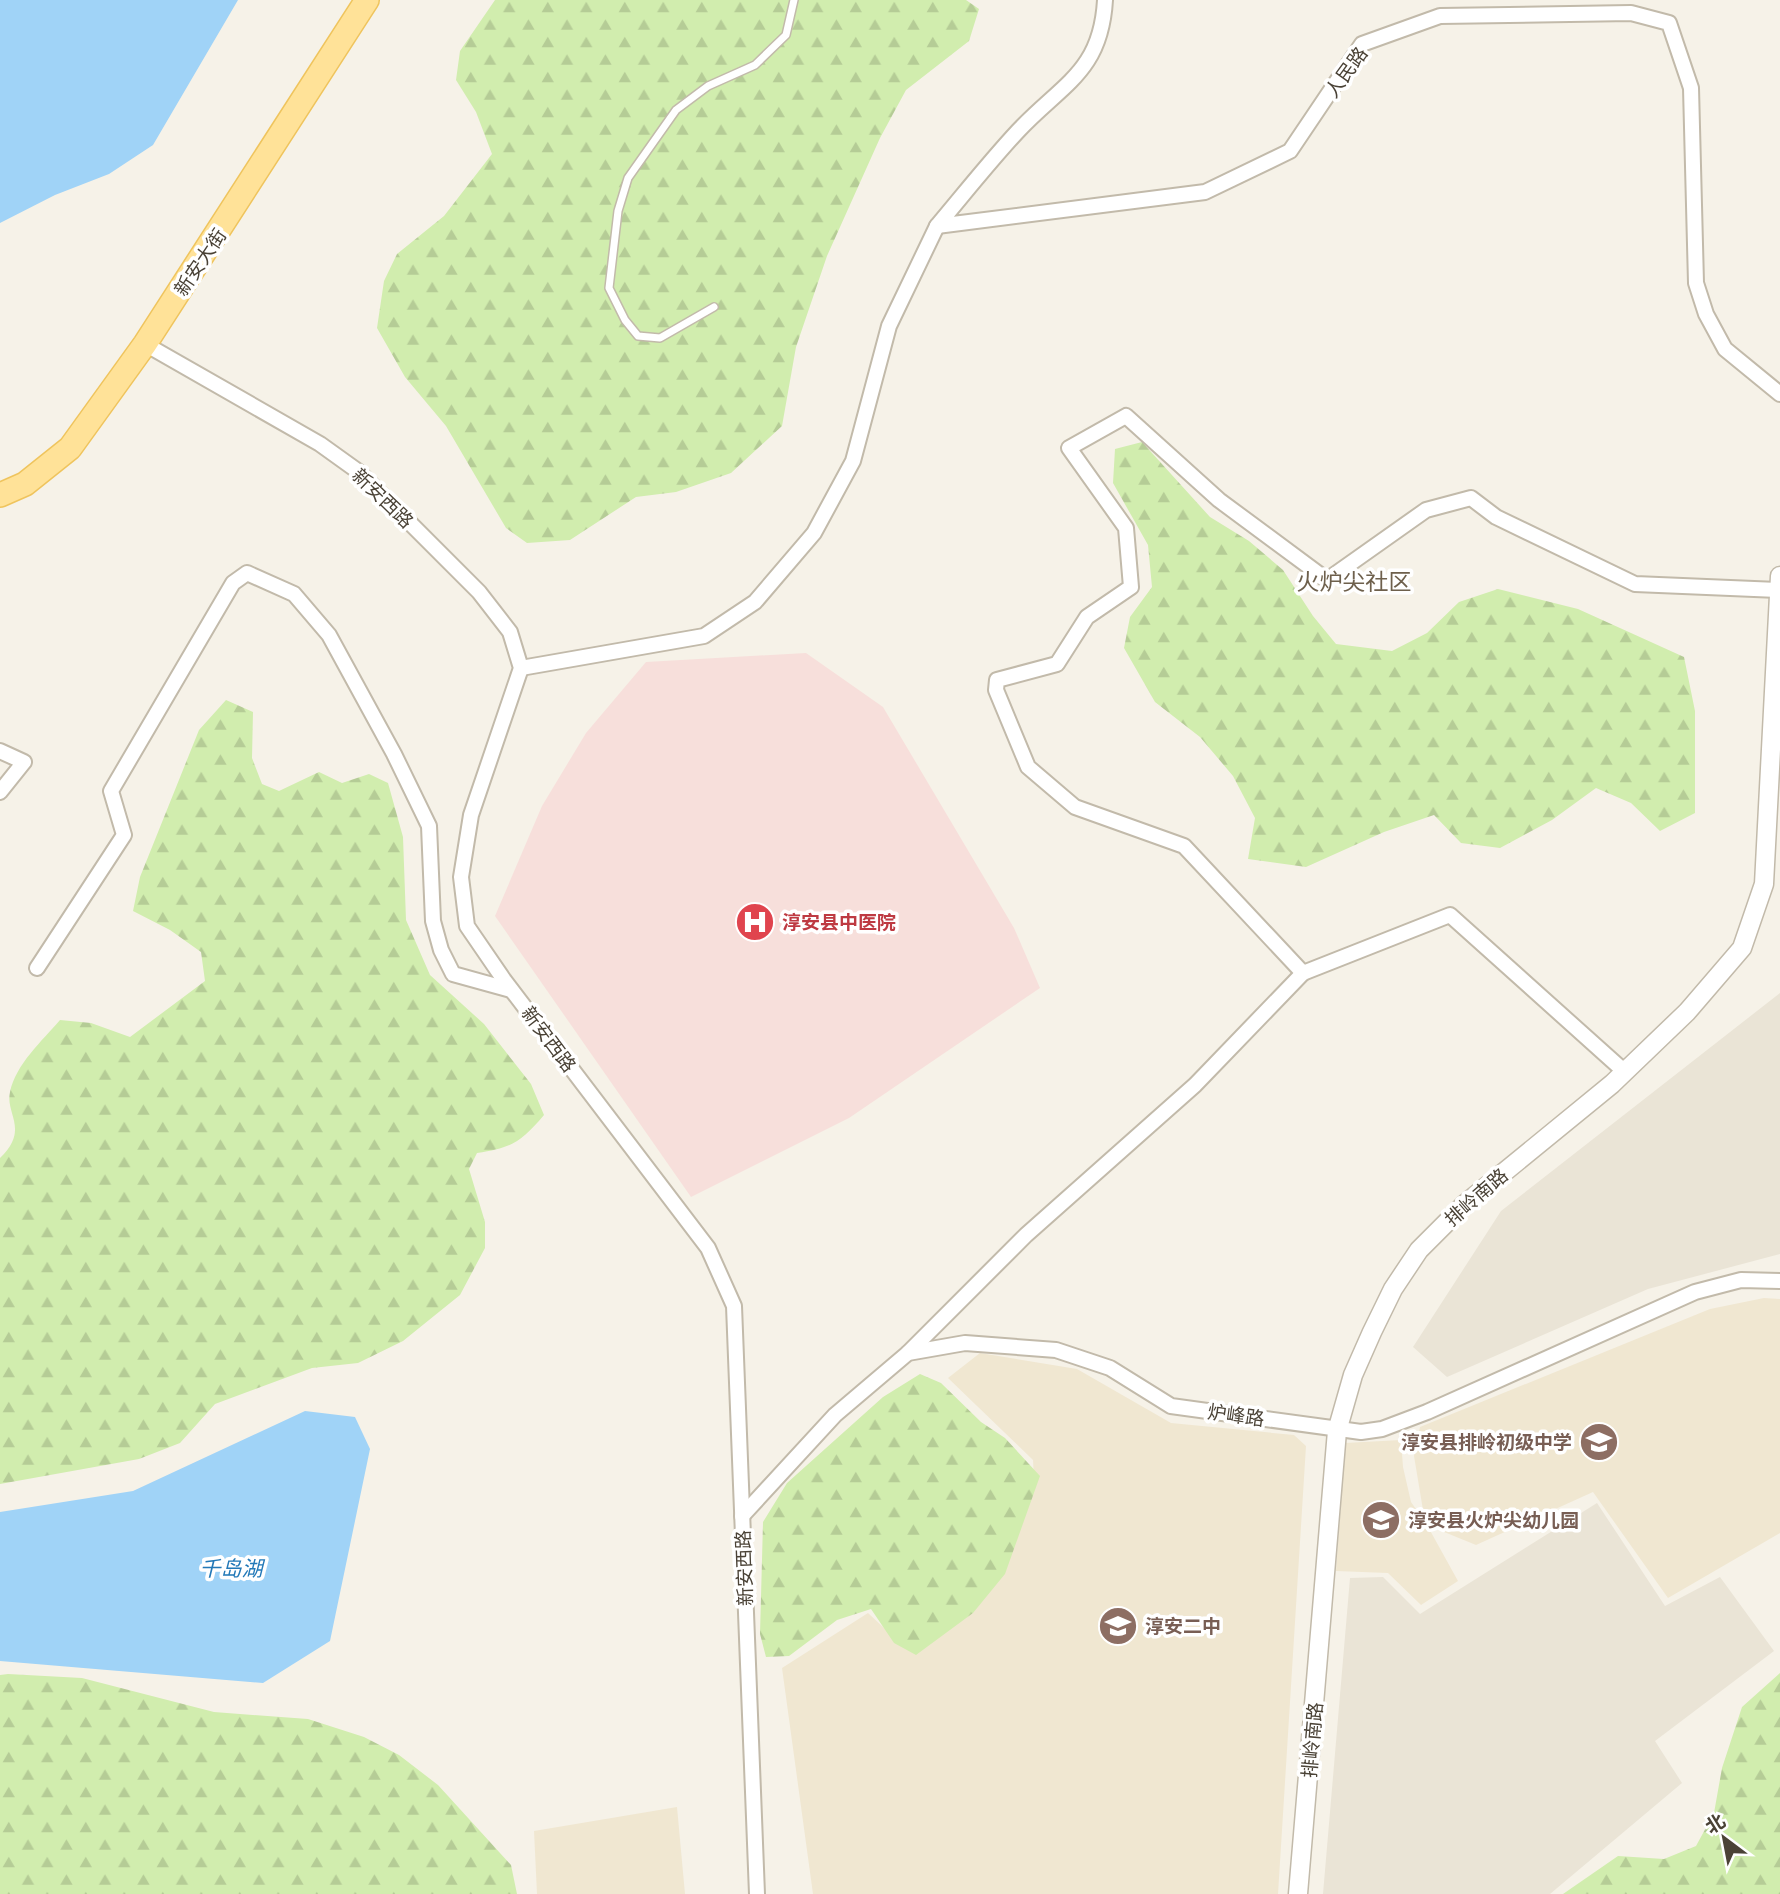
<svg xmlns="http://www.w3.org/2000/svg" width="1780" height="1894" viewBox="0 0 1780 1894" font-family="'Archivo Narrow','Noto Sans SC',sans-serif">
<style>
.residential{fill:#eae4d6}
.education{fill:#f0e7d1}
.medical{fill:#f7dfdb}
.forest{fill:url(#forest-firs)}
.water{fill:#a0d3f7}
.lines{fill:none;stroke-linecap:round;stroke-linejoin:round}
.service-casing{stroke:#c2baaa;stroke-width:10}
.minor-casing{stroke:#c2baaa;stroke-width:18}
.tertiary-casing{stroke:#c2baaa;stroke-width:21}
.primary-casing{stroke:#efc45d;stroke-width:26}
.service{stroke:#fff;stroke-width:7}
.minor{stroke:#fff;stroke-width:14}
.tertiary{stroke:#fff;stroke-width:18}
.primary{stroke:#ffe298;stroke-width:23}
.labels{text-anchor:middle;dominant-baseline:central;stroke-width:7;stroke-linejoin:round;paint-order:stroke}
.street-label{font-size:19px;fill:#4a4236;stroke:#fff}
.health-label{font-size:19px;font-weight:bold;fill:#be3a42;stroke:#fff;text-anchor:start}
.education-label{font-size:19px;font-weight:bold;fill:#785e54;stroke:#fff;text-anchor:start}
.water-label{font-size:21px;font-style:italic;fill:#2379b8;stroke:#fff}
.quarter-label{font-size:23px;fill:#6e604c;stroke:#fff}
</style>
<defs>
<pattern id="forest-firs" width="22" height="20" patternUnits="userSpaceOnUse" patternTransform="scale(1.75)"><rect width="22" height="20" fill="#d1edae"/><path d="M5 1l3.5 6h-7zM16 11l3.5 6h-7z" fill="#b5cc96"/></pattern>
</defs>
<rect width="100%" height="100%" fill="#f6f2e8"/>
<g class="residential">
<polygon points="1780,993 1780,1254 1648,1289 1447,1377 1413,1347 1501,1211"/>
<polygon points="1597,1503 1665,1606 1720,1577 1774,1651 1655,1741 1682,1783 1550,1894 1323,1894 1350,1578 1383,1577 1420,1614"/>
</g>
<g class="education">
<polygon points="1764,1298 1780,1299 1780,1533 1668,1598 1593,1492 1476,1545 1427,1525 1458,1581 1421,1605 1388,1573 1336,1571 1345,1443 1401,1440 1403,1467 1411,1502 1425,1522 1414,1456 1420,1427 1710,1309"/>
<polygon points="980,1353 1077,1369 1171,1423 1294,1435 1306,1446 1278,1894 813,1894 782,1668 868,1613 897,1640 1034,1478 1033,1460 948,1378"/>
<polygon points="677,1807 685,1894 537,1894 534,1831"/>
</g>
<polygon class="medical" points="806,653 883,707 1014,928 1040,988 849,1118 691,1197 495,916 542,806 586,733 646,662"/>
<g class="forest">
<polygon points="495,0 966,0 979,9 969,41 906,90 880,138 827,256 796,347 782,426 731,473 676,492 636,497 570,540 527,543 506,528 446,426 405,377 377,328 384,281 397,254 444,216 492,154 476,112 456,80 460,51"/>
<polygon points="1142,442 1210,517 1249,541 1283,570 1313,616 1336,644 1392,651 1427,633 1459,602 1498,589 1578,609 1684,657 1695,711 1695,813 1660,831 1631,803 1596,788 1552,820 1500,848 1461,843 1434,815 1384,832 1306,867 1248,859 1255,818 1233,776 1200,737 1155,702 1124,648 1130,617 1152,587 1148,545 1113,483 1115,449"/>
<path d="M226,700L253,712L252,758L262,784L279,791L319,772L342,783L369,774L388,783L403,837L406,920L430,975L484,1024L531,1084L544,1115C521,1142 512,1148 477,1153L469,1169L485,1222V1248L460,1295L403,1341L358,1363L312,1368L215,1404L180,1443L139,1459L0,1484V1158C30,1129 5,1114 10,1092C16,1064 42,1041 60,1020L91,1023L130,1037L205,981L201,952L170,930L133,911L140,877L199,730Z"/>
<polygon points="920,1374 941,1383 981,1422 1005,1438 1040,1476 1005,1574 973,1613 916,1655 894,1643 871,1609 837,1620 789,1656 766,1657 760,1634 763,1522 787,1483 883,1397"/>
<polygon points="1780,1673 1780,1894 1563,1894 1618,1856 1664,1859 1696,1846 1714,1813 1722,1768 1742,1707"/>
<polygon points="8,1674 82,1678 214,1712 308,1719 364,1737 399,1755 438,1785 511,1865 517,1894 0,1894 0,1675"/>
</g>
<g class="water">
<polygon points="0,0 238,0 153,145 109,174 55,195 0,223"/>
<polygon points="305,1411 355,1417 370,1449 330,1641 263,1683 0,1661 0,1512 133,1491"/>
</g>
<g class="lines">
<g class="service-casing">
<polyline id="service" points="714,307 660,338 638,336 625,320 609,288 618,211 628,178 676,110 708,86 755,65 786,35 794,0"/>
</g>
<g class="minor-casing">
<g id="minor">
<path d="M1105,0C1101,72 1062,84 1018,131C990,161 964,194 937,226L1205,192L1290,151L1362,44L1440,16L1631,13L1669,23L1691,88L1696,283L1706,314L1725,349L1780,394"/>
<polyline points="145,344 320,444 359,472 479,592 510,632 521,668 471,815 461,877 467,926 504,980 708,1248 734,1306 757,1894"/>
<polyline points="521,668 704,636 755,602 814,533 853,461 889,326 937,226"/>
<polyline points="0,751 24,762 0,792"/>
<polyline points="37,968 124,835 111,791 233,583 247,573 294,594 329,635 394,754 429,826 433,921 441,950 453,974 511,990"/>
<polyline points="1625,1072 1450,915 1303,973 1184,846 1075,807 1028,767 996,690 997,680 1057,664 1087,617 1131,587 1126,528 1069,448 1126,416 1219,500 1327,580 1426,510 1471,498 1496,517 1635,584 1778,590"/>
<polyline points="908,1353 1026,1235 1195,1085 1303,973"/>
<polyline points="742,1516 835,1415 908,1353 965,1343 1056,1350 1110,1368 1171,1406 1361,1432 1382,1429 1427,1412 1695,1292 1741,1280 1780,1281"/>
</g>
</g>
<g class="tertiary-casing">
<polyline id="tertiary" points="1298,1894 1337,1431 1353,1375 1372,1332 1393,1289 1419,1250 1464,1205 1612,1084 1687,1012 1742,948 1764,884 1780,576"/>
</g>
<g class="primary-casing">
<polyline id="primary" points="0,495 25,484 70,448 145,344 367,0"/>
</g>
<use href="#service" class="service"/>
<use href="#minor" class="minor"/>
<use href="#tertiary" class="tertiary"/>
<use href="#primary" class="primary"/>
</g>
<defs>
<g id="hospital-disc" transform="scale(2.0125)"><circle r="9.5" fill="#e0444e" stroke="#fff"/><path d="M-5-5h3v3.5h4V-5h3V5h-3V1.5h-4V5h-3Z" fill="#fff"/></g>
<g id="school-disc" transform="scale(2.0125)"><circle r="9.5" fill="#8d6e63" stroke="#fff"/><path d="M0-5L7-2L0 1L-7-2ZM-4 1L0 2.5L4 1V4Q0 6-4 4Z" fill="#fff"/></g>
</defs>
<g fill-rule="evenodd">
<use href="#hospital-disc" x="755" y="922"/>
<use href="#school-disc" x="1599" y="1442"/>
<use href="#school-disc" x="1381" y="1520"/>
<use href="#school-disc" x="1118" y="1626"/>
</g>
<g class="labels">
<g class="street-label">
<text transform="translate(1346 72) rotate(-54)">人民路</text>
<text transform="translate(200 262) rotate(-56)">新安大街</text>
<text transform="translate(383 498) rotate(44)">新安西路</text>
<text transform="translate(549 1039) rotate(53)">新安西路</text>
<text transform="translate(1476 1197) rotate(-41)">排岭南路</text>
<text transform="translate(1236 1415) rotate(8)">炉峰路</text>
<text transform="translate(744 1568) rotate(-92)">新安西路</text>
<text transform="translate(1312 1740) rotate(-85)">排岭南路</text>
</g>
<g class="health-label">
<text x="782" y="922">淳安县中医院</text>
</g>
<g class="education-label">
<text x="1572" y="1442" text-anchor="end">淳安县排岭初级中学</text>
<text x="1408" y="1520">淳安县火炉尖幼儿园</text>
<text x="1145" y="1626">淳安二中</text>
</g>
<g class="water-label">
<text x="231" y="1568">千岛湖</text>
</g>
<g class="quarter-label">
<text x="1354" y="581">火炉尖社区</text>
</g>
</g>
<g transform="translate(1724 1838) rotate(328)" stroke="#ffffff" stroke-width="5" paint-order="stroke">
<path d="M0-5L12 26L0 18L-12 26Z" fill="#4a4236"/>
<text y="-10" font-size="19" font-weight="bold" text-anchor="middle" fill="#4a4236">北</text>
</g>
</svg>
